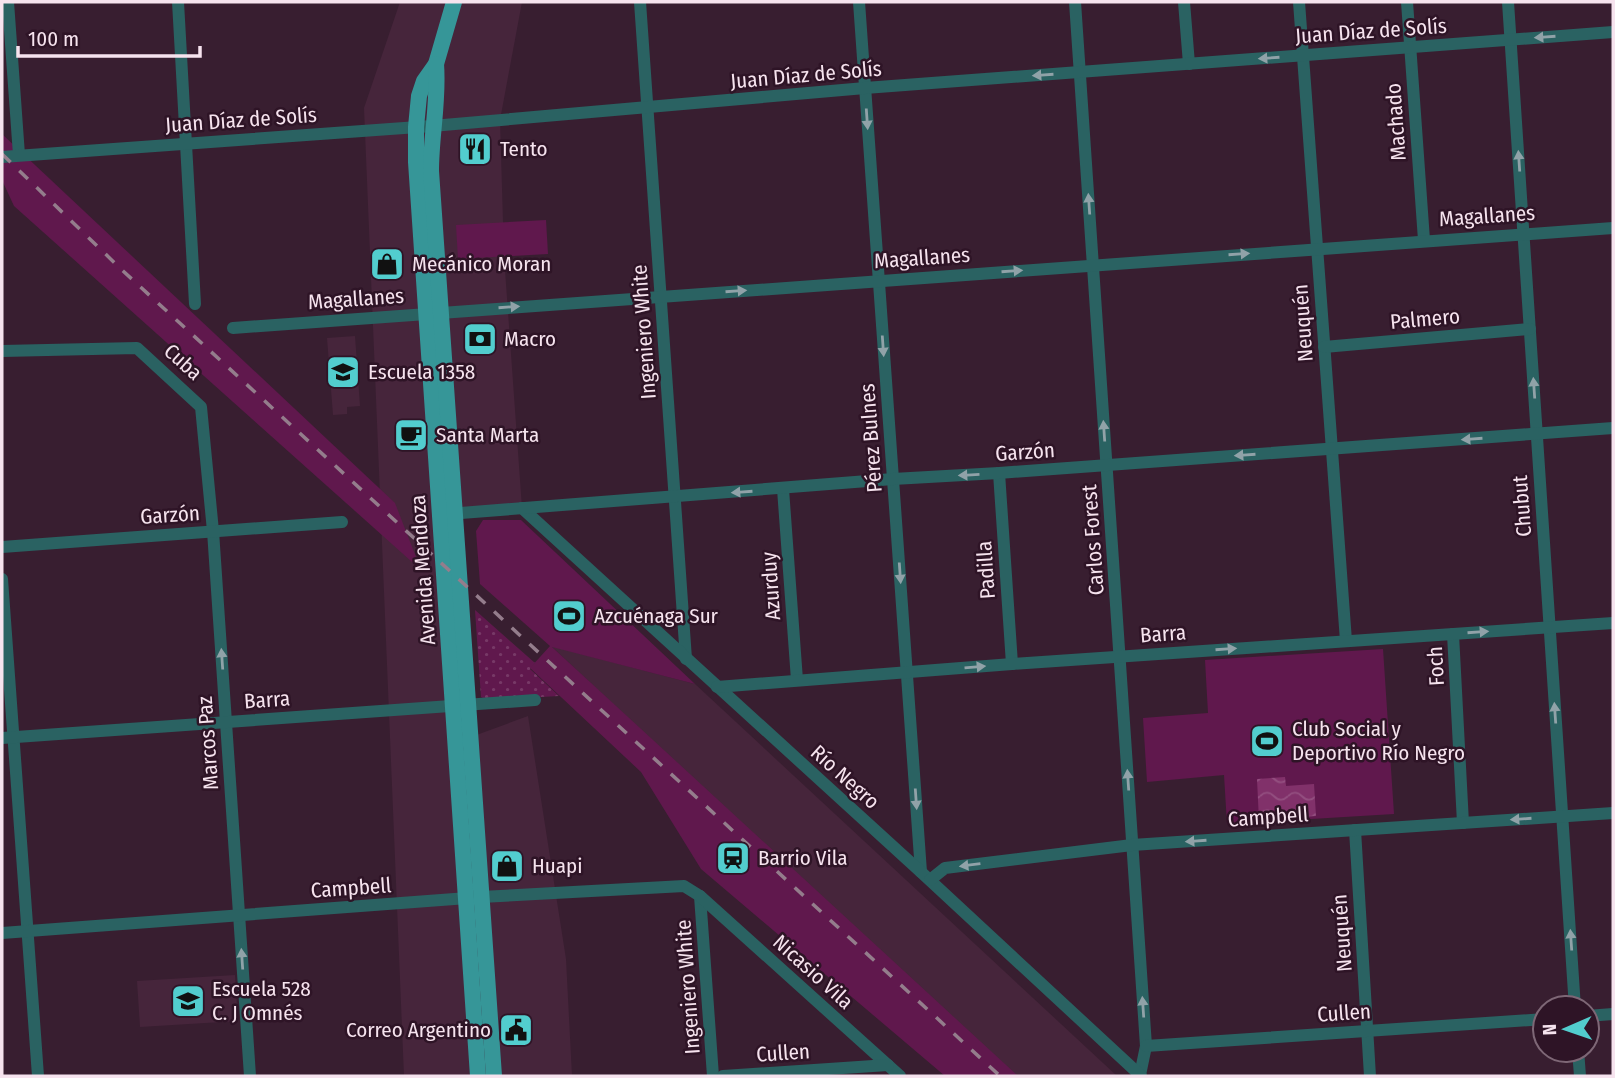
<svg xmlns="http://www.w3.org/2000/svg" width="1615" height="1078" viewBox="0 0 1615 1078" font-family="'Fira Sans Condensed',sans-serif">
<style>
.built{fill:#46253b}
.green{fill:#60184d}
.park{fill:url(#park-dots)}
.water{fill:url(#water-waves)}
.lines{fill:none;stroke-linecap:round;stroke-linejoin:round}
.minor{stroke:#2a6262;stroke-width:12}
.major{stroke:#369698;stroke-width:16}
.rail{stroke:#947d8c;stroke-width:3.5;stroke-dasharray:12 12;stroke-linecap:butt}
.oneway{fill:#90a2a8}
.labels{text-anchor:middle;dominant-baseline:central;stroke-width:5;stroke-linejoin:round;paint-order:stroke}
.street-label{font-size:21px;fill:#f6e3ee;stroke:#2e1426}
.poi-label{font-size:21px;fill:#f6e3ee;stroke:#2e1426;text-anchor:start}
</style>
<defs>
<pattern id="park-dots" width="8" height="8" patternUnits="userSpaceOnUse" patternTransform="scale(1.75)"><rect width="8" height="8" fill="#60184d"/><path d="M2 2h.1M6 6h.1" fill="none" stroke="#773967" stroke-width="1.8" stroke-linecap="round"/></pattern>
<pattern id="water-waves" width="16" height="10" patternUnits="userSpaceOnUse" patternTransform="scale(1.75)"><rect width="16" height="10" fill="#81316a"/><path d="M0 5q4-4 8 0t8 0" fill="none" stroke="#934f80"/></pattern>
</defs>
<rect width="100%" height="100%" fill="#381e30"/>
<g class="built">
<polygon points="400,2 522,2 500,120 504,256 522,508 456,513 471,737 528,716 566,959 572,1076 404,1076 364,108"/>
<polygon points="355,336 360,406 347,407 347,414 333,415 327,338"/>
<polygon points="551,646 695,684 1117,1076 1011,1076"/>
<polygon points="235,975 238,1021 140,1027 137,981"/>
</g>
<g class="green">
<polygon points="2,134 395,503 421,570 14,206 2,180"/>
<polygon points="546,220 548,254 458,259 456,225"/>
<polygon points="483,520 521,520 695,684 552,647 1018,1076 945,1076 701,869 641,772 530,668 550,646 480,584 476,531"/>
<polygon points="1383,649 1394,814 1227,824 1224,775 1147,782 1143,718 1208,713 1205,660"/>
</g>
<polygon class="park" points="475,610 535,663 530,669 559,696 487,700 481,697"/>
<polygon class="water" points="1285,777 1286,786 1314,784 1316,816 1259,820 1257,779"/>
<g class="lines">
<g class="minor">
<polyline points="8,2 19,155"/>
<polyline points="178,2 195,304"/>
<polyline points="640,2 686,659"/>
<polyline points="859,2 921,872"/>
<polyline points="1075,2 1146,1046 1140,1075"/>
<polyline points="1184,2 1189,64"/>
<polyline points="1299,2 1346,641"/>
<polyline points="1407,2 1424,240"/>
<polyline points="1508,2 1575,1008"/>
<polyline points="2,157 432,126 865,88 1613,32"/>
<polyline points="233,328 1613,228"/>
<polyline points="1324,347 1530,329"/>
<polyline points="2,351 137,348 201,407 213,531 250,1076"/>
<polyline points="999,473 1012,664"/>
<polyline points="783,489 797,680"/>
<polyline points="522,508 921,872 1141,1076"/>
<polyline points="448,514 893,479 999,473 1613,428"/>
<polyline points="2,547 342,522"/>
<polyline points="2,579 38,1076"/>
<polyline points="1453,634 1463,823"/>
<polyline points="717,687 1012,664 1613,623"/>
<polyline points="2,738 535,700"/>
<polyline points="1355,830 1370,1076"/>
<polyline points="930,880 945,868 1132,845 1613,813"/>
<polyline points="700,896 713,1076"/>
<polyline points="2,933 481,897 684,886 700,896 900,1076"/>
<polyline points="1587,1016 1613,1014"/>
<polyline points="1146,1046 1545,1019"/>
<polyline points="1578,1050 1580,1076"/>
<polyline points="723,1076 888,1065"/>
</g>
<g class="major">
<polyline points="454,2 436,64 424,81 419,96 416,127 416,162 478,1076"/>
<path d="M436,64C439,100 431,135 431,171L494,1076"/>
</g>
<polyline class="rail" points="2,154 122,270 1000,1076"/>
</g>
<defs><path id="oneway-solid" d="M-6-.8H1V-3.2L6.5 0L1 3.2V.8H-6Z" transform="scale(1.75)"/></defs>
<g class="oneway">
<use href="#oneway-solid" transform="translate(1545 37) rotate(176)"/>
<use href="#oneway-solid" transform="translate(1269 58) rotate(176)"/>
<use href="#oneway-solid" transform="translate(1043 75) rotate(176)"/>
<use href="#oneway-solid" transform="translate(867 119) rotate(86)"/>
<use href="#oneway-solid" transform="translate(1519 161) rotate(-94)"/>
<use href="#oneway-solid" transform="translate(1089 204) rotate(-94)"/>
<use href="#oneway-solid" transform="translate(1239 254) rotate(-4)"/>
<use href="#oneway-solid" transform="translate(1012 271) rotate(-4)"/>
<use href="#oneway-solid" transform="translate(736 291) rotate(-4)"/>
<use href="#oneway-solid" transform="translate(509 307) rotate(-4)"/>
<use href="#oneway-solid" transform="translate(883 346) rotate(86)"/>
<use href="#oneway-solid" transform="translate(1534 388) rotate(-94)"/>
<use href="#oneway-solid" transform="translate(1104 431) rotate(-94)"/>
<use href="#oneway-solid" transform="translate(1472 439) rotate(176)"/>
<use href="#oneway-solid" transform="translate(1245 455) rotate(176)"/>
<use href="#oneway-solid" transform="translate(969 475) rotate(177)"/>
<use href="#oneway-solid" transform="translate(742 492) rotate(176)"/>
<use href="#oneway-solid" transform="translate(900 573) rotate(86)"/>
<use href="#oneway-solid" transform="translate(1478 632) rotate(-4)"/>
<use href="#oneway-solid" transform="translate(1226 649) rotate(-4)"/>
<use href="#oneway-solid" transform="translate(222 659) rotate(-94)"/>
<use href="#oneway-solid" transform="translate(975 667) rotate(-5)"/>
<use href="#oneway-solid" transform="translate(1555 713) rotate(-94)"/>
<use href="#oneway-solid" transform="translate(1128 780) rotate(-94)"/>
<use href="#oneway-solid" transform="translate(916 799) rotate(86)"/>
<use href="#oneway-solid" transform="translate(1521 819) rotate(176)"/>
<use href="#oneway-solid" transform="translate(1196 841) rotate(176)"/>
<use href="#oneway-solid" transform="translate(970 865) rotate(173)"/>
<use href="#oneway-solid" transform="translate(1571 940) rotate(-94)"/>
<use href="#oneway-solid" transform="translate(242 959) rotate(-94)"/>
<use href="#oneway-solid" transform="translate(1143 1007) rotate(-94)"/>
</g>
<defs>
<g id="restaurant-square" transform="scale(1.75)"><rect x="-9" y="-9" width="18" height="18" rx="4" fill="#52cdce" stroke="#2e1426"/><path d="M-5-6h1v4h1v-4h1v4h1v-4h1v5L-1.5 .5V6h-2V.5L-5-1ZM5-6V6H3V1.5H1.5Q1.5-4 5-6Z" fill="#111"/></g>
<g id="shop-square" transform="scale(1.75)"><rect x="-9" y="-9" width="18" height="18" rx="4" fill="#52cdce" stroke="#2e1426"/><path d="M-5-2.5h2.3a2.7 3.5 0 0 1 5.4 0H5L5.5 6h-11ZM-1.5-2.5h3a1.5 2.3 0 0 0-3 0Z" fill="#111"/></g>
<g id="bank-square" transform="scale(1.75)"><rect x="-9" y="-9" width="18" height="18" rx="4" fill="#52cdce" stroke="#2e1426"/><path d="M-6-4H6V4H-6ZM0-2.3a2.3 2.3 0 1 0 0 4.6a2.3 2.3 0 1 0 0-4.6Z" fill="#111"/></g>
<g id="school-square" transform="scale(1.75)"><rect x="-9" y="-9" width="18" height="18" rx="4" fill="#52cdce" stroke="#2e1426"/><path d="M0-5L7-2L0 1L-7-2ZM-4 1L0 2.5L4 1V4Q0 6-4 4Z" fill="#111"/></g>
<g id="cafe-square" transform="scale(1.75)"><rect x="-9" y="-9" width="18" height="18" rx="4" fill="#52cdce" stroke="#2e1426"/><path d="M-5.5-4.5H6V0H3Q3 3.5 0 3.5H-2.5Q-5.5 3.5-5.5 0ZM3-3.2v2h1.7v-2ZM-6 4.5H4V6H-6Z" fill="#111"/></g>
<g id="stadium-square" transform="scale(1.75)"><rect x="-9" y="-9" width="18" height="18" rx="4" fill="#52cdce" stroke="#2e1426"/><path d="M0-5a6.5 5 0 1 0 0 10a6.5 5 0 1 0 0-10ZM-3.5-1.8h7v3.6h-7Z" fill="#111"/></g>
<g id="station-square" transform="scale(1.75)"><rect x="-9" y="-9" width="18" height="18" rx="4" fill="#52cdce" stroke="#2e1426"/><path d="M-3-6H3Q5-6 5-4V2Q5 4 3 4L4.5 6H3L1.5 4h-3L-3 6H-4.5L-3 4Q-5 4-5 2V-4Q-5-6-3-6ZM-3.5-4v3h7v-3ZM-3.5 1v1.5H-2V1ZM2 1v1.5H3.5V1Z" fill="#111"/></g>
<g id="civic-square" transform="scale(1.75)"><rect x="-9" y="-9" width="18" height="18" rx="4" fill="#52cdce" stroke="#2e1426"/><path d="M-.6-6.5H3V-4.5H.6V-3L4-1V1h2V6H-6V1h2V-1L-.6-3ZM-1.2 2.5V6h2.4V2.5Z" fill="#111"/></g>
</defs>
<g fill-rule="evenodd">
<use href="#restaurant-square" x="475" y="149"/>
<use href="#shop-square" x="387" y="264"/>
<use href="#bank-square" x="480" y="339"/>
<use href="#school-square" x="343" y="372"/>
<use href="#cafe-square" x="411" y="435"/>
<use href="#stadium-square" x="569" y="616"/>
<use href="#stadium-square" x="1267" y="741"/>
<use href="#station-square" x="733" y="858"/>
<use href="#shop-square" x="507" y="866"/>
<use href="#school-square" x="188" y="1001"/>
<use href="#civic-square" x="516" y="1030"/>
</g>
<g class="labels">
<g class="street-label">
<text transform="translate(1371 31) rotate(-4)">Juan Díaz de Solís</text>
<text transform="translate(806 75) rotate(-5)">Juan Díaz de Solís</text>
<text transform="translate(241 120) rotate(-4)">Juan Díaz de Solís</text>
<text transform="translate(1396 122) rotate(-94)">Machado</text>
<text transform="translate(1487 216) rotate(-4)">Magallanes</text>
<text transform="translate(922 258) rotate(-4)">Magallanes</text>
<text transform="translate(356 299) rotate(-4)">Magallanes</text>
<text transform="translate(1425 319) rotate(-5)">Palmero</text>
<text transform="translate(1303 323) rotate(-94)">Neuquén</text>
<text transform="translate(644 332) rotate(-94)">Ingeniero White</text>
<text transform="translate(183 362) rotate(42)">Cuba</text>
<text transform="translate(871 438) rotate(-94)">Pérez Bulnes</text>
<text transform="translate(1025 452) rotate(-4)">Garzón</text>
<text transform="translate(1522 506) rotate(-94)">Chubut</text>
<text transform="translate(170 515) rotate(-4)">Garzón</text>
<text transform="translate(1093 540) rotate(-94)">Carlos Forest</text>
<text transform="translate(423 570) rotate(-94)">Avenida Mendoza</text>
<text transform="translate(986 570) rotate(-94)">Padilla</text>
<text transform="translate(771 586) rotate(-94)">Azurduy</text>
<text transform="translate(1163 634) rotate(-4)">Barra</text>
<text transform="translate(1436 666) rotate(-93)">Foch</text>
<text transform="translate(267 700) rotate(-4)">Barra</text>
<text transform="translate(208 743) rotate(-94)">Marcos Paz</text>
<text transform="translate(845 777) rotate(42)">Río Negro</text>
<text transform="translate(1268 817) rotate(-4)">Campbell</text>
<text transform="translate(351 888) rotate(-4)">Campbell</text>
<text transform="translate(1342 933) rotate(-94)">Neuquén</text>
<text transform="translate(813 972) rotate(42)">Nicasio Vila</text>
<text transform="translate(688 987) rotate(-94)">Ingeniero White</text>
<text transform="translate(1344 1013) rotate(-4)">Cullen</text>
<text transform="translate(783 1053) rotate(-4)">Cullen</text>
</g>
<g class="poi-label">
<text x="500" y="149">Tento</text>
<text x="412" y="264">Mecánico Moran</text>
<text x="504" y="339">Macro</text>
<text x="368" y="372">Escuela 1358</text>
<text x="436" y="435">Santa Marta</text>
<text x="594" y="616">Azcuénaga Sur</text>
<text x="1292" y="729">Club Social y<tspan x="1292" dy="24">Deportivo Río Negro</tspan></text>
<text x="758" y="858">Barrio Vila</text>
<text x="532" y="866">Huapi</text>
<text x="212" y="989">Escuela 528<tspan x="212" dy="24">C. J Omnés</tspan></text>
<text x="491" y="1030" text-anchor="end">Correo Argentino</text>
</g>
</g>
<rect width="1615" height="1078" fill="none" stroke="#f6e3ee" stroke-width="7"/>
<g transform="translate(1566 1029) rotate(268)"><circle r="33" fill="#2e1426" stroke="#7e6776" stroke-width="2"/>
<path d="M0-5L12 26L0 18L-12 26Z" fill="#52cdce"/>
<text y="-10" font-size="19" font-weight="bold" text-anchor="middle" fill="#f6e3ee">N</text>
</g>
<path d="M18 46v10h182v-10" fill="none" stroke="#f6e3ee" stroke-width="3.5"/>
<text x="28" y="46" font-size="21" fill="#f6e3ee" stroke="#2e1426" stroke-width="5" paint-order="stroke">100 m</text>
</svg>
